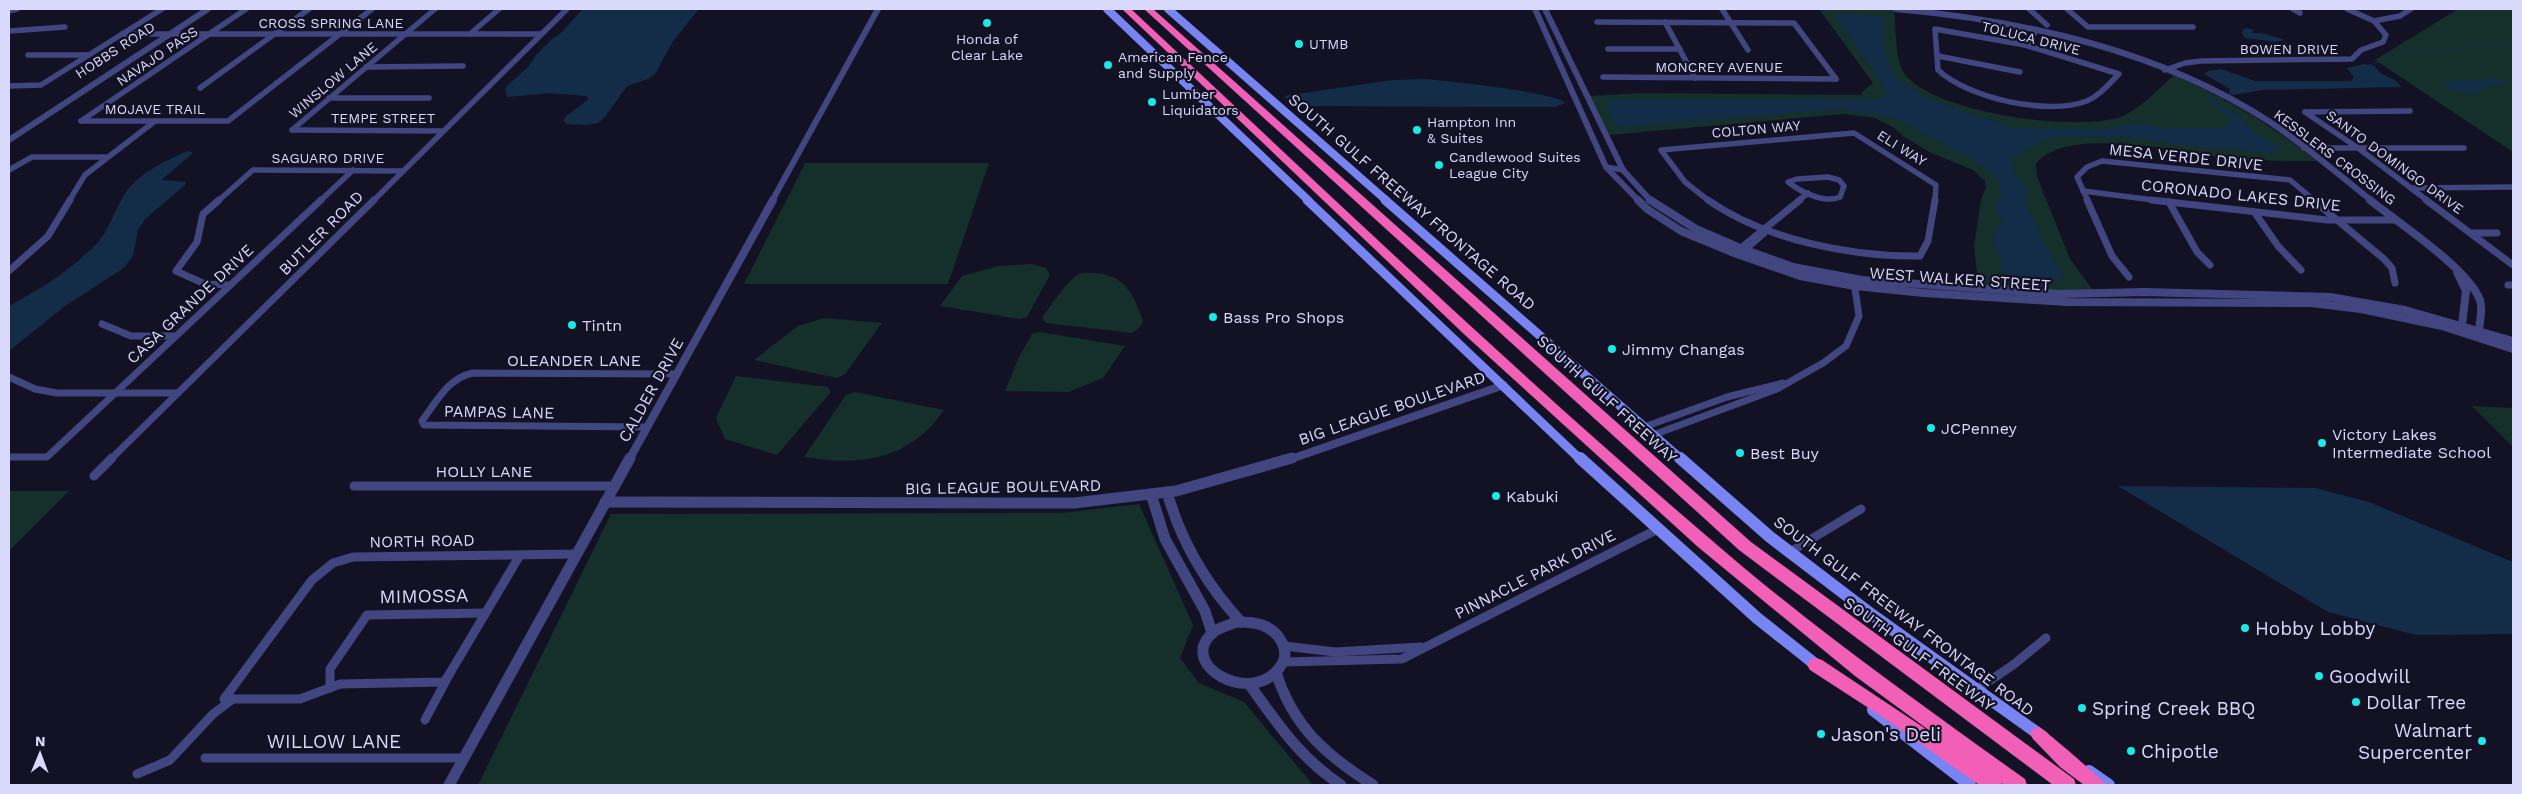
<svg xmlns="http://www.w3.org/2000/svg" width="2522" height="794" viewBox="0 0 2522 794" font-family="'Work Sans',sans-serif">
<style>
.green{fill:#152f2b}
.water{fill:#132d48}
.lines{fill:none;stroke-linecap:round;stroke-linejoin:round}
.stream{stroke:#132d48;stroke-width:1}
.minor-far2{stroke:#414680;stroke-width:5.5}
.minor-far1{stroke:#414680;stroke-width:7}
.minor{stroke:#414680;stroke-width:9}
.tertiary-far2{stroke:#414680;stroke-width:6}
.tertiary-far1{stroke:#414680;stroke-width:8}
.tertiary{stroke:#414680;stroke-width:11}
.secondary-far2{stroke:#7984f3;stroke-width:8}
.secondary-far1{stroke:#7984f3;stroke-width:9}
.secondary{stroke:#7984f3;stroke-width:12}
.motorway{fill:#f15fb6;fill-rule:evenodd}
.poi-dot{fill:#17eae7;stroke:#131225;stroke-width:2}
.labels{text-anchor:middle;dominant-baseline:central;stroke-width:4.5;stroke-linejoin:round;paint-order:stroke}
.far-street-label{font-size:14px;fill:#d9d9fc;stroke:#131225}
.far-poi-label{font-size:14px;fill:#d9d9fc;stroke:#131225;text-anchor:start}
.street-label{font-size:16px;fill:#d9d9fc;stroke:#131225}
.poi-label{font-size:16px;fill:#d9d9fc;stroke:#131225;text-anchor:start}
.near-street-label{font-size:19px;fill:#d9d9fc;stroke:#131225}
.near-poi-label{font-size:19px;fill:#d9d9fc;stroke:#131225;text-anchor:start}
</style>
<rect width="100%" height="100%" fill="#131225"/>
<g class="green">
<path d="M1819,9L1894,10C1896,26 1895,60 1904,73C1932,113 2072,131 2117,118C2139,111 2157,90 2174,75C2228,99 2271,125 2317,161C2290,161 2263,161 2236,159C2189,155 2068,123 2036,164L2037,177L2070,259L2095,293L1979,288L1974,247L1981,200L1986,187L1985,181L1973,170L1929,152L1903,136L1894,128L1875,118L1843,114L1608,135L1589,96L1643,93L1862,95L1861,93L1873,83Z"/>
<polygon points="2458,9 2513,9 2513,152 2375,60"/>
<polygon points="805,163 989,163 948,284 744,284"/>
<polygon points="1032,264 1046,268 1050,275 1027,317 1019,319 940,306 962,276 998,266"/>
<path d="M1081,273C1121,271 1131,287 1143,321L1140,327L1132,333L1046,323L1042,318C1049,308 1070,276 1081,273Z"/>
<polygon points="824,318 882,323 845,374 837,378 754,360 798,326"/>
<polygon points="1040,332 1125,346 1103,378 1068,392 1005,391 1019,357 1032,334"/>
<polygon points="736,376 828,387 831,392 777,455 725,439 716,418"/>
<path d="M855,392L944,410C908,461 861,466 804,457L846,395Z"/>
<polygon points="2472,406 2513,408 2513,447"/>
<polygon points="9,491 69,491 9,551"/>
<polygon points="1139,504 1193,625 1180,658 1199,683 1244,702 1313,785 478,785 611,514 1061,513"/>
</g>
<g class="water">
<polygon points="583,9 699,9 673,41 655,74 648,79 627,86 605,117 598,123 587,125 567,124 564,121 565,117 588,100 587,96 549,93 507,97 505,88 529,66 536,55 552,39 561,33"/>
<path d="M1839,13L1884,17V51L1896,78L1924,97L1959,110L2013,128L2099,129L2138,124L2168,128H2225L2231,119L2206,99L2213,98L2218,100L2215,102L2238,115L2252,131L2276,145L2279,151L2265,153L2237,149H2215L2127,137L2070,136L2045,139L2013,158V172L2026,189V207L2037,224L2040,240L2051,253L2053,262L2061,271L2064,277L2056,280L2041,279L2043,287C2036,287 2035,282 2029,279C2020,274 2009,278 2000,269L2001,256L1992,240L2002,222L1995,205L2002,194L1998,180L1986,167L1900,120L1881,115L1838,109L1626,127L1616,125L1610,116L1607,102L1615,99H1884L1886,94L1881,81L1835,15Z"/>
<polygon points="2247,28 2254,30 2252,33 2262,33 2285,40 2276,42 2245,38 2242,34 2243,29"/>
<path d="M2364,64L2375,66C2379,77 2397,77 2401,87L2262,90L2233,95L2229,93L2230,89L2204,74L2208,71L2221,69L2255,81H2351L2354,77L2347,68Z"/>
<path d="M2493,78L2502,80L2507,84L2486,86L2476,93L2468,94L2450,89L2444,84C2450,79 2482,81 2493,78Z"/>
<path d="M1426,79C1446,81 1555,92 1565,103L1555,107L1302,106L1290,102L1284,96L1393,80Z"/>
<path d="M188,151L192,152V154L161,180L186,182L185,185L145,219L138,230L133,255L125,267L65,306L9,351V306C41,289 74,268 99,241C109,229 115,210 123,197C135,175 166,160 188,151Z"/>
<polygon points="2118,486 2315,488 2369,502 2513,562 2513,634 2416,635 2328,612"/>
</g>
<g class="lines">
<polyline class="stream" points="2369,65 2416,51 2461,50 2475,43 2492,42 2513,48"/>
<g class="minor-far2">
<polyline points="1722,9 1748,50"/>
<polyline points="2029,9 2047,25"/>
<polyline points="2067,9 2088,27 2193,27"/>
<polyline points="2293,9 2300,13"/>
<polyline points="9,11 17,9"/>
<polyline points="2374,21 2400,16 2411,9"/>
<polyline points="1597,22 1794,23 1836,79"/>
<polyline points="1665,22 1695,78"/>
<path d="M1935,29L2025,45L2119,74C2109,84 2100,95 2087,101C2047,116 1968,98 1938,70Z"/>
<polyline points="9,31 65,27"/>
<polyline points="122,34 541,34"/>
<polyline points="470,34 499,9"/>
<polyline points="2025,45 2037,30"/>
<polyline points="1608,49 1680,49"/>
<polyline points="28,55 88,55"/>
<polyline points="1938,56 2020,72"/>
<polyline points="366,67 463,66"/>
<polyline points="2165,70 2185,63 2201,61 2352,59 2361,50 2383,42 2386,35 2374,21 2347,9"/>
<polyline points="1603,77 1836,79"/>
<polyline points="9,86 41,85 162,9"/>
<polyline points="200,88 309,9"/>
<polyline points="329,98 429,98"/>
<polyline points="2305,112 2358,148 2428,201"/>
<polyline points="2305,112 2410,111"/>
<polyline points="81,121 228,121 372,9"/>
<polyline points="81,121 246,9"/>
<polyline points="292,130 435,9"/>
<polyline points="292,130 443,131"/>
<polyline points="2304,148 2464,148"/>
<polyline points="1606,167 1623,170"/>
<polyline points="9,170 32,157 105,157"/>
<path d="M1828,177L1839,180L1844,186L1840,197C1824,204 1801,192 1788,182L1797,179Z"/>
<polyline points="2411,188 2513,187"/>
<polyline points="2083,191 2161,201"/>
<polyline points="69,201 85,175 155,121"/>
<polyline points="218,201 253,170 403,171"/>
<polyline points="320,201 353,170"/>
<polyline points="373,201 567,9"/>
<polyline points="1709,201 1685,182 1661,150 1854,133 1936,185 1935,201"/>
<polyline points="1798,201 1808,193"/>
<polyline points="2088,201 2077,177 2087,167 2102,161 2290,180 2315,201"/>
</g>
<g class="minor-far1">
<polyline points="219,200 203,214 197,242 176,271 205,284 230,285"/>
<path d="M1708,200C1765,240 1852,257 1920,256L1928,241L1935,200"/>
<polyline points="2087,200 2112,256 2129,277"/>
<polyline points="2151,200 2327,220 2396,220"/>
<polyline points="2313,200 2384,259 2392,268 2395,283"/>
<polyline points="2426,200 2513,265"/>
<polyline points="2169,202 2197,252 2210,265"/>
<polyline points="2255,213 2278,246 2301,270"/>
<polyline points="2471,233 2497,233"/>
<polyline points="1740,248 1749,246 1764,233 1764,229"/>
<polyline points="1736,252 1800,200"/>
<polyline points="9,271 48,236 70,200"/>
<polyline points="2508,285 2513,285"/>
<polyline points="102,324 131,336 175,336"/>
<polyline points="9,377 35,389 57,393 178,393"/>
<path d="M647,427L424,425L422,421C437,401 448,378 473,373L677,374"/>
<polyline points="1644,427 1727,397 1783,383"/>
<polyline points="1653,435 1777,389 1823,363 1846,346 1859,316 1854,282"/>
<polyline points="9,457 47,457 321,200"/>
<polyline points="110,460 374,200"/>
</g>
<g class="minor">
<polyline points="94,476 112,458"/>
<polyline points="354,486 614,486"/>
<polyline points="1790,552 1861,509"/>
<polyline points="1284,646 1335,652 1421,647"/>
<polyline points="1283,662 1402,659 1658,529"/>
<polyline points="450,673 444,682 340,684 300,699 224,699 312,580 333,563 353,557 577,554"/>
<polyline points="330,688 330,669 367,615 485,613"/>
<polyline points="1976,690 2013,665 2046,638"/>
<polyline points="425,720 450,673 520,555"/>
<polyline points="205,758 463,758"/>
<polyline points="137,774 170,760 213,714 233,699"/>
</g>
<g class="tertiary-far2">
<polyline points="1535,9 1606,167 1639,201"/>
<polyline points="1545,9 1623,170 1651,201"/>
<path d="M1896,9C2026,21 2159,50 2270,122C2306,146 2338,174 2372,201"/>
<polyline points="9,140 208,9"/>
<polyline points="772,201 878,9"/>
</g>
<g class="tertiary-far1">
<polyline points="1638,200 1647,209 1681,231 1734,253 1800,276 1855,286 1924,293 2067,302 2311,303 2361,309 2442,326 2513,349"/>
<polyline points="1650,200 1696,229 1740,248 1793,267 1862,280 2060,294 2144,292 2330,297 2405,310 2513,341"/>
<path d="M2370,200C2397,222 2468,268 2480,300C2483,309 2480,320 2479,330L2470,334L2462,325L2466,291L2457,272"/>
<polyline points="629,460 773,200"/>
<polyline points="1288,460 1504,385"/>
</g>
<g class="tertiary">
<path d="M1167,492C1181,542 1206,584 1241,622"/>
<polyline points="1151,494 1165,539 1205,611 1212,633"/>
<polyline points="605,502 1074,503 1176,491 1292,458"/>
<path d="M1236,622C1245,622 1254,622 1262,625C1279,631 1292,651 1280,667C1251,708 1173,663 1215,631C1221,627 1230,625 1236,622Z"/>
<path d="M1276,672C1293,727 1326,755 1373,785"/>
<path d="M1249,684C1278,724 1299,757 1341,785"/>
<polyline points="449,785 630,458"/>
</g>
<g class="secondary-far2">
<polyline points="1107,9 1309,201"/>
<polyline points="1168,9 1387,201"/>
</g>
<g class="secondary-far1">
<polyline points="1307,200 1581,460"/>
<polyline points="1385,200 1682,460"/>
</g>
<g class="secondary">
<polyline points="1580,458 1757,618 1820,668"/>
<polyline points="1680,458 1770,537 1871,614 2043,737"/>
<polyline points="1873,710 1970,785"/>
<polyline points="2089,771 2109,785"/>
</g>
<g class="motorway">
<path d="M1122,9H1131C1322,187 1510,368 1709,538C1809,625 1917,702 2025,779L2027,785H2004L2001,783L2002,785H1979L1887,720L1810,670L1807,665L1810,660L1816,658L1822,660L1941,739L1855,676L1698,547L1466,336Z"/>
<polygon points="1144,9 1153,9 1751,542 2074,779 2076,785 2053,785 1739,550"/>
<path d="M2039,727C2044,729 2104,781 2106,785H2084L2060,767L2033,739L2030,734L2033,729Z"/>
</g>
</g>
<g class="poi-dot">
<circle cx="987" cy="23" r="5"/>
<circle cx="1299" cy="44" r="5"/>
<circle cx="1108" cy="65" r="5"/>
<circle cx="1152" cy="102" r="5"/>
<circle cx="1417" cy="130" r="5"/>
<circle cx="1439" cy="165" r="5"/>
<circle cx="1213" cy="317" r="5"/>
<circle cx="572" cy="325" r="5"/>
<circle cx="1612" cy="349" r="5"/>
<circle cx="1931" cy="428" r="5"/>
<circle cx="2322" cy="443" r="5"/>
<circle cx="1740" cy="453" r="5"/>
<circle cx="1496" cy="496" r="5"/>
<circle cx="2245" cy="628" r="5"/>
<circle cx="2319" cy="676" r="5"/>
<circle cx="2356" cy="702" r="5"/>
<circle cx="2082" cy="708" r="5"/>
<circle cx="1821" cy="734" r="5"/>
<circle cx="2482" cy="741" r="5"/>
<circle cx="2131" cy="751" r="5"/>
</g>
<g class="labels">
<g class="far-street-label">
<text x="331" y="23">CROSS SPRING LANE</text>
<text transform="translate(2031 38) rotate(14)">TOLUCA DRIVE</text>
<text x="2289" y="49">BOWEN DRIVE</text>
<text transform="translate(115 50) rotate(-33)">HOBBS ROAD</text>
<text transform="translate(157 56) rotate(-34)">NAVAJO PASS</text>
<text x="1719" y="67">MONCREY AVENUE</text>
<text transform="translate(333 80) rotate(-40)">WINSLOW LANE</text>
<text x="155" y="109">MOJAVE TRAIL</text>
<text x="383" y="118">TEMPE STREET</text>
<text transform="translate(1756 129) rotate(-5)">COLTON WAY</text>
<text transform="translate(1902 148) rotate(32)">ELI WAY</text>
<text transform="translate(2335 157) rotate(37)">KESSLERS CROSSING</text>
<text x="328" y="158">SAGUARO DRIVE</text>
<text transform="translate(2395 162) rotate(36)">SANTO DOMINGO DRIVE</text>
</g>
<g class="far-poi-label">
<text x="987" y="39" text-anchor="middle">Honda of<tspan x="987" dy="16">Clear Lake</tspan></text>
<text x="1309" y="44">UTMB</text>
<text x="1118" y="57">American Fence<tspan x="1118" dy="16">and Supply</tspan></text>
<text x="1162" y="94">Lumber<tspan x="1162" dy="16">Liquidators</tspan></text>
<text x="1427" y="122">Hampton Inn<tspan x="1427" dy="16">&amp; Suites</tspan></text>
<text x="1449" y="157">Candlewood Suites<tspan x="1449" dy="16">League City</tspan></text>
</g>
<g class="street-label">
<text transform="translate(2186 157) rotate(6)">MESA VERDE DRIVE</text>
<text transform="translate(2241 195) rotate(6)">CORONADO LAKES DRIVE</text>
<text transform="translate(1412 202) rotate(41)">SOUTH GULF FREEWAY FRONTAGE ROAD</text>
<text transform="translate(321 233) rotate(-45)">BUTLER ROAD</text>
<text transform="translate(1960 279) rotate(4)">WEST WALKER STREET</text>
<text transform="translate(190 304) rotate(-43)">CASA GRANDE DRIVE</text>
<text x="574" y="360">OLEANDER LANE</text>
<text transform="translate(651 390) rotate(-61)">CALDER DRIVE</text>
<text transform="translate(1607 399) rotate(42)">SOUTH GULF FREEWAY</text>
<text transform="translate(1392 408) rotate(-19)">BIG LEAGUE BOULEVARD</text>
<text transform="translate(499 412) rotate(1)">PAMPAS LANE</text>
<text x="484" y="471">HOLLY LANE</text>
<text transform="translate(1003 487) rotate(-1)">BIG LEAGUE BOULEVARD</text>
<text transform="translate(422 541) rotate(-1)">NORTH ROAD</text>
<text transform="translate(1535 574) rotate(-27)">PINNACLE PARK DRIVE</text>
<text transform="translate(1904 616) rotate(37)">SOUTH GULF FREEWAY FRONTAGE ROAD</text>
<text transform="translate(1919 654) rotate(36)">SOUTH GULF FREEWAY</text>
</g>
<g class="poi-label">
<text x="1223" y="317">Bass Pro Shops</text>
<text x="582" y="325">Tintn</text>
<text x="1622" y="349">Jimmy Changas</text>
<text x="1941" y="428">JCPenney</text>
<text x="2332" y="434">Victory Lakes<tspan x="2332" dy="18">Intermediate School</tspan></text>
<text x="1750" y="453">Best Buy</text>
<text x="1506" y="496">Kabuki</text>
</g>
<g class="near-street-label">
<text transform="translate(424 596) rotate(-1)">MIMOSSA</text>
<text x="334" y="741">WILLOW LANE</text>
</g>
<g class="near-poi-label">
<text x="2255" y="628">Hobby Lobby</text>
<text x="2329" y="676">Goodwill</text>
<text x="2366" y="702">Dollar Tree</text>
<text x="2092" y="708">Spring Creek BBQ</text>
<text x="2472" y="730" text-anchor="end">Walmart<tspan x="2472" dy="22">Supercenter</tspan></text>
<text x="1831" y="734">Jason's Deli</text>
<text x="2141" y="751">Chipotle</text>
</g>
</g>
<rect width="2522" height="794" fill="none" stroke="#d9d9fc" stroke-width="20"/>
<g transform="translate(40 754) rotate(1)" stroke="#131225" stroke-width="4" paint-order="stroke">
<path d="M0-4L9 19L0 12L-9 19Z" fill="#d9d9fc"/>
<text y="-8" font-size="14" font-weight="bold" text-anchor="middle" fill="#d9d9fc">N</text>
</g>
</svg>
